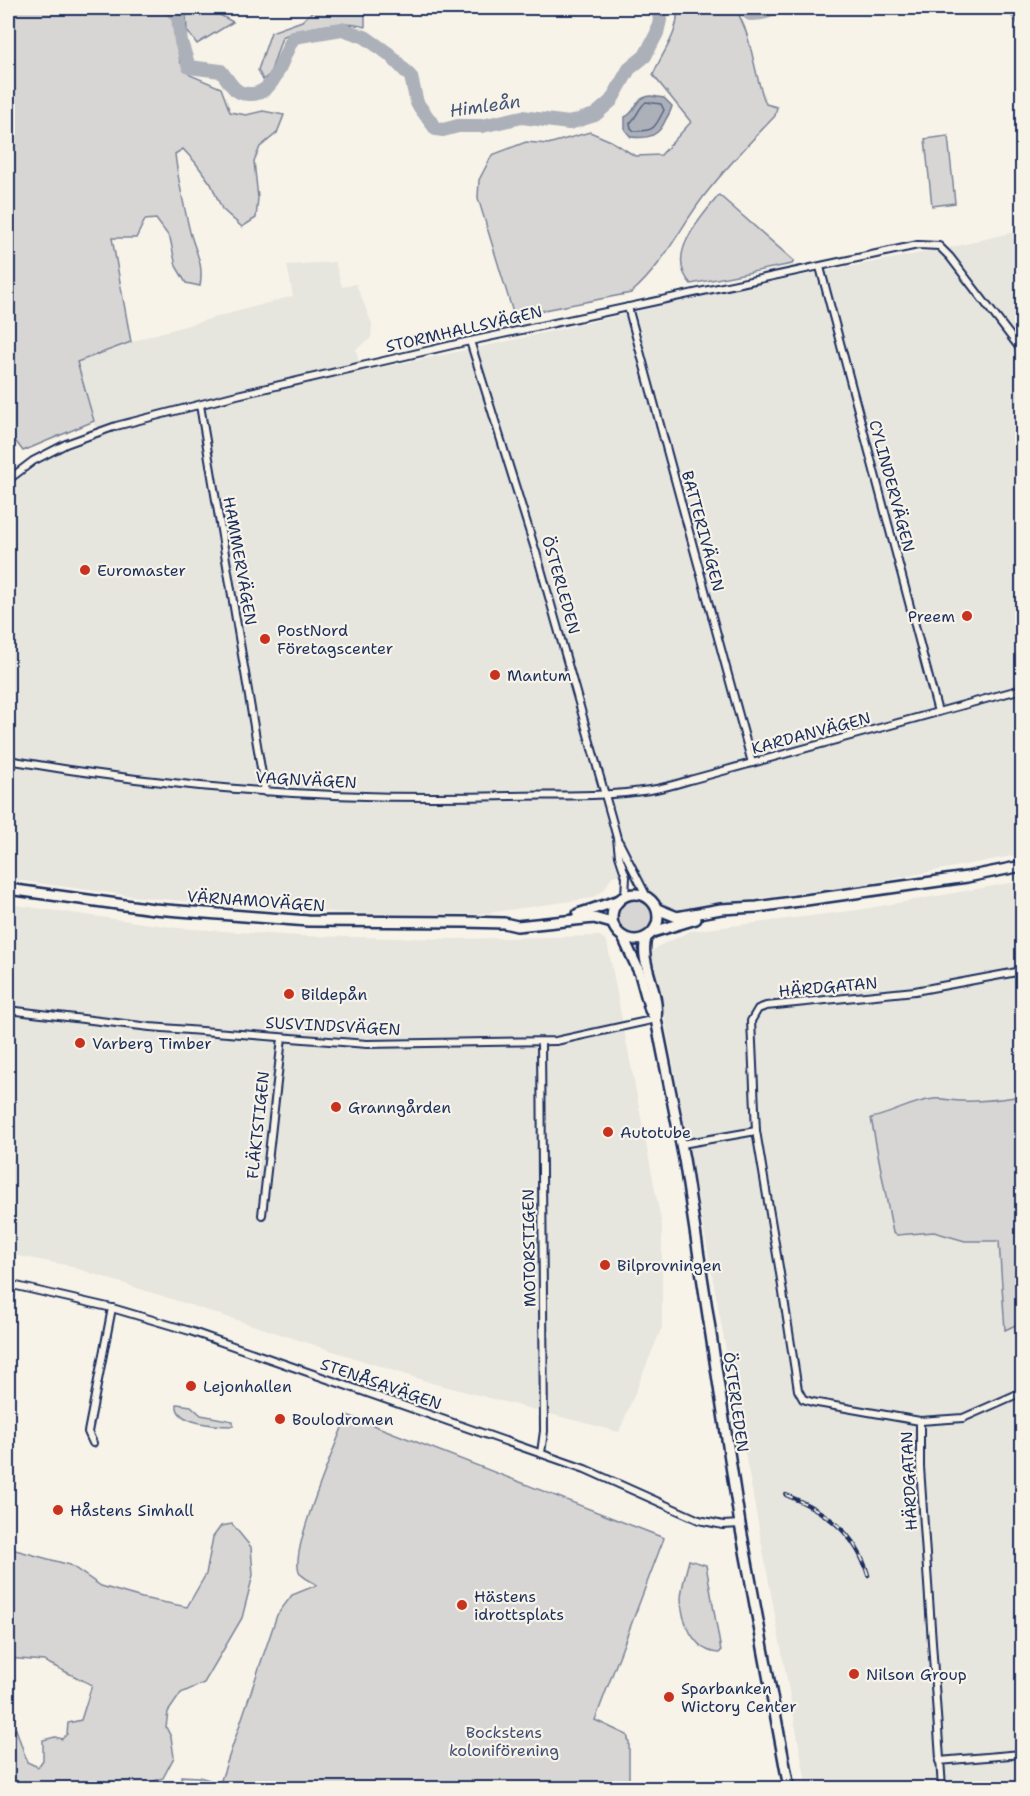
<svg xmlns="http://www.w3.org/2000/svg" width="1030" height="1796" viewBox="0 0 1030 1796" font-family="'Shantell Sans',sans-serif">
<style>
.built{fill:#e6e5de}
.green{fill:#d7d6d4;stroke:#798299;stroke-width:1.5}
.water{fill:#acb0b9;stroke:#727c95;stroke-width:1.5}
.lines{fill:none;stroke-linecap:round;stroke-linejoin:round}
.shore{stroke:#556382;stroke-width:1.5}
.river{stroke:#acb0b9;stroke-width:14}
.street-casing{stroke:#1b2f5e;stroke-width:10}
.secondary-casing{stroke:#1b2f5e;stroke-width:14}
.street{stroke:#f7f3e8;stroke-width:6}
.secondary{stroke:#f7f3e8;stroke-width:9}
.rail-casing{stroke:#1b2f5e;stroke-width:4.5}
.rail{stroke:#f7f3e8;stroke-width:2;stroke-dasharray:7;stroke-linecap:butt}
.poi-dot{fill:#c8321e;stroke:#f7f3e8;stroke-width:2}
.labels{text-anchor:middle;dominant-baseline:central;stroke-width:4.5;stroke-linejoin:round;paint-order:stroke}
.street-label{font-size:16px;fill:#1b2f5e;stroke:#f7f3e8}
.poi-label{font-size:16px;fill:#1b2f5e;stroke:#f7f3e8;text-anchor:start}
.park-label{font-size:16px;fill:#415076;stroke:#f7f3e8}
.water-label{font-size:18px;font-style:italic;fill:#465679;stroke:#f7f3e8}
</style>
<rect width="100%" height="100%" fill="#f7f3e8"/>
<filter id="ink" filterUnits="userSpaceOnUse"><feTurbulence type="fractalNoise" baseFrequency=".0167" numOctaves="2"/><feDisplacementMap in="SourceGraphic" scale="12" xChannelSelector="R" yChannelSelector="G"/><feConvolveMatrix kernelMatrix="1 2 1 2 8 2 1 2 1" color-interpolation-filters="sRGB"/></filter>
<g filter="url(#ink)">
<g class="built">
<polygon points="1022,230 1022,854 856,886 721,903 677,912 664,908 649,892 637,871 612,876 604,890 592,898 480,914 351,913 260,908 141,897 8,879 8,486 52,456 98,438 77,362 149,336 293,296 287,265 335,262 342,287 356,284 372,324 371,338 356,349 361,372 504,342 739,288 953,247"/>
<polygon points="1022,881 1022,1096 1001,1099 963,1101 934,1099 871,1118 891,1224 897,1235 934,1232 965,1241 999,1241 1005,1329 1022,1322 1022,1788 807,1788 661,998 649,954 659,946 691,931 858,910"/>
<polygon points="8,904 178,928 298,936 454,939 600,936 607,942 662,1226 662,1327 619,1432 432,1383 66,1265 8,1254"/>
</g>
<g class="green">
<path d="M8,8H161L172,16L180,62L190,75L221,88L230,112L246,115L263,111L284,115L277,133L260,147L254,161L258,198L256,218L242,227L222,209L211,184L195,162L183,149L175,154C178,181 184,206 190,232C196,254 204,263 200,286L186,283L176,266L170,238L156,219L145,220L136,238H112L131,342L77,362L94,421L23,451L8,431Z"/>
<polygon points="180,8 207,8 233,22 197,44 187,31 186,15"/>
<path d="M316,8H354L365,12V27C341,20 304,27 282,37L270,74L263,80L258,70L271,32L302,21Z"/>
<path d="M677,8H735C754,39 752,71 766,104L777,107L775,116C750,142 726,168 704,196C679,229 663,266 631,293L514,316L478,198L479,180L492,155L526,142L548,144L590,132L611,141L635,156L661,155L691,122L653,75C662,52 680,33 677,8Z"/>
<polygon points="948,136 955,203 932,206 925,139"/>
<path d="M719,195L794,261L792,264L691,284C664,255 701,218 719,195Z"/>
<circle cx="635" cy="918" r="19"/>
<path d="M1022,1096V1322L1005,1330L999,1241H965L934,1232L897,1235L893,1233L871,1118C892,1114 912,1101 934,1099C943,1098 953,1101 962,1101C982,1102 1003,1099 1022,1096Z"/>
<path d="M177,1404L191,1406L201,1415L233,1421V1426C218,1426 174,1424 177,1404Z"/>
<path d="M347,1415L664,1538L595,1720L627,1735L629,1742V1788H181V1776L199,1777L220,1783L277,1615L292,1595L317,1585C312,1581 301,1578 299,1571C290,1550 337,1442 347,1415Z"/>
<path d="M232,1524L251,1547L253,1575L242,1618L204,1683L181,1693L168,1712L166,1727L171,1737L174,1757L163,1778L134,1788H8L12,1773C4,1760 6,1740 16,1729L27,1762L38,1767L43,1760V1740L55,1737L62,1739L67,1734L68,1723L81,1720L92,1685L44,1661L8,1658V1548L70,1565L101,1586L142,1598L187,1607L206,1574L213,1537L221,1526Z"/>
<path d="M689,1560L706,1565L721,1651L719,1653C694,1652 681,1620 681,1598C682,1585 686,1572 689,1560Z"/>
</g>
<path class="water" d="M651,96L664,98L672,106C671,111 669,114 666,119C659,136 649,139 631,137L625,130V117C638,112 632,98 651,96Z"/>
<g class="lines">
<path class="shore" d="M646,102L661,104L664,110C655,127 655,132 634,131L631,128L630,123C637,117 639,107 646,102Z"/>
<g class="river">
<path d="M170,8L178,17L181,42L189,67L221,71C225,76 230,84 235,89C241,94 245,94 252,94C277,93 282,54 294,37L342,29L365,37L389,54L411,77L417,103L436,129L443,130L458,126H482L522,117L569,123L595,115L611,101L629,69L645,56L657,33L660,20L658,8"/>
<path d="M744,8L750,14C760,14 767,13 775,8"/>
<polyline points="1013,8 1022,19"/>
</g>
<g class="street-casing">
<g id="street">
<polyline points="820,267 938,712"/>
<polyline points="628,307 752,763"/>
<polyline points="470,341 539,562 611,816 617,838 619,856 626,877 625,896"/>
<polyline points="200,405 265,792"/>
<polyline points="8,480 33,461 66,444 116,426 237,395 461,343 918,245 939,246 950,257 1022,351"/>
<path d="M8,760C173,789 341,801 510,796C556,795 604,797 650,790C664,788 677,784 690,780L1022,689"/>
<polyline points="619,842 647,897"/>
<polyline points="8,1010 150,1027 367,1044 556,1041 656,1019"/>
<polyline points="682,1144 756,1131"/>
<polyline points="262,1215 282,1038"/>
<polyline points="8,1284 112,1308 190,1331 585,1469 699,1520 723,1525 740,1524"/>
<polyline points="920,1421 963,1418 1022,1392"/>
<polyline points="93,1443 88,1432 112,1308"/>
<polyline points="541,1453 544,1431 541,1042"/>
<polyline points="939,1761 1022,1754"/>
<polyline points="942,1788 920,1467 920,1421 812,1402 803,1399 798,1390 779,1267 756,1131 751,1021 758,1009 766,1006 915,991 1022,971"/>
</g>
</g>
<g class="secondary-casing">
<g id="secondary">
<polyline points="8,889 154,909 308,921 465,922 504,923 517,926 594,918 612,923"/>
<circle cx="635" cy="917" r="23"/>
<polyline points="657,909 677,917 721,909 757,907 967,877 1022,866"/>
<polyline points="578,914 617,901"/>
<polyline points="653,932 696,919"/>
<polyline points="623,937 640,974 650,1010 656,1019"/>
<path d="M646,938C639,964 660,990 656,1019L684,1159L740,1524L789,1788"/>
</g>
</g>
<use href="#street" class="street"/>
<use href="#secondary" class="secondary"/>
<g class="rail-casing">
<path id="rail" d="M786,1495C826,1511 856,1533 868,1575"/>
</g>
<use href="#rail" class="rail"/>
</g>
</g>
<g class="poi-dot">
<circle cx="85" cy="570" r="6"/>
<circle cx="967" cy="616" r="6"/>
<circle cx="265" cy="639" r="6"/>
<circle cx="495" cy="675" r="6"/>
<circle cx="289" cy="994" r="6"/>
<circle cx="80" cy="1043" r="6"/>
<circle cx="336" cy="1107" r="6"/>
<circle cx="608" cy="1132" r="6"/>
<circle cx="605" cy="1265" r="6"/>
<circle cx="191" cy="1386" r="6"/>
<circle cx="280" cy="1419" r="6"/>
<circle cx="58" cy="1510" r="6"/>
<circle cx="462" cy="1605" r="6"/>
<circle cx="854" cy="1674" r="6"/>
<circle cx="669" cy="1697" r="6"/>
</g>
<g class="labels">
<g class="street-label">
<text transform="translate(464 329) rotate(-13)">STORMHALLSVÄGEN</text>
<text transform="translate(892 486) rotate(75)">CYLINDERVÄGEN</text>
<text transform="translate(703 531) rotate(75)">BATTERIVÄGEN</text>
<text transform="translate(240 561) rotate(80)">HAMMERVÄGEN</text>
<text transform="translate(561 585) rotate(74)">ÖSTERLEDEN</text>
<text transform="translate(811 733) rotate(-15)">KARDANVÄGEN</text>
<text transform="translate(306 780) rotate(3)">VAGNVÄGEN</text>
<text transform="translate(256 901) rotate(4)">VÄRNAMOVÄGEN</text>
<text transform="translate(828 987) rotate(-5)">HÄRDGATAN</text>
<text transform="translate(333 1026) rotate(3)">SUSVINDSVÄGEN</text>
<text transform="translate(258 1125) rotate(-84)">FLÄKTSTIGEN</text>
<text transform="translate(529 1248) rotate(-91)">MOTORSTIGEN</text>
<text transform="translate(381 1384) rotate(19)">STENÅSAVÄGEN</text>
<text transform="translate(736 1402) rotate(82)">ÖSTERLEDEN</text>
<text transform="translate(909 1481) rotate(-93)">HÄRDGATAN</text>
</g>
<g class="poi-label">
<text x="97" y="570">Euromaster</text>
<text x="955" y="616" text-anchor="end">Preem</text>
<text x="277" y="630">PostNord<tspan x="277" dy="18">Företagscenter</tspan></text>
<text x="507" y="675">Mantum</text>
<text x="301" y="994">Bildepån</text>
<text x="92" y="1043">Varberg Timber</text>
<text x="348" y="1107">Granngården</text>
<text x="620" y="1132">Autotube</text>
<text x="617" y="1265">Bilprovningen</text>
<text x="203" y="1386">Lejonhallen</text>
<text x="292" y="1419">Boulodromen</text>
<text x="70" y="1510">Håstens Simhall</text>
<text x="474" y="1596">Hästens<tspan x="474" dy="18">idrottsplats</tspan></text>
<text x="866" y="1674">Nilson Group</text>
<text x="681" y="1688">Sparbanken<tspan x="681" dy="18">Wictory Center</tspan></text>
</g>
<g class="park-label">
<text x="504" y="1732">Bockstens<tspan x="504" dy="18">koloniförening</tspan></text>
</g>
<g class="water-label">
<text transform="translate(485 106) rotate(-8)">Himleån</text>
</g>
</g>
<rect width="1030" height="1796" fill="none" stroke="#f7f3e8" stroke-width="30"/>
<rect x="15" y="15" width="1000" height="1766" fill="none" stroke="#1b2f5e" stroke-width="2" filter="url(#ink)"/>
</svg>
